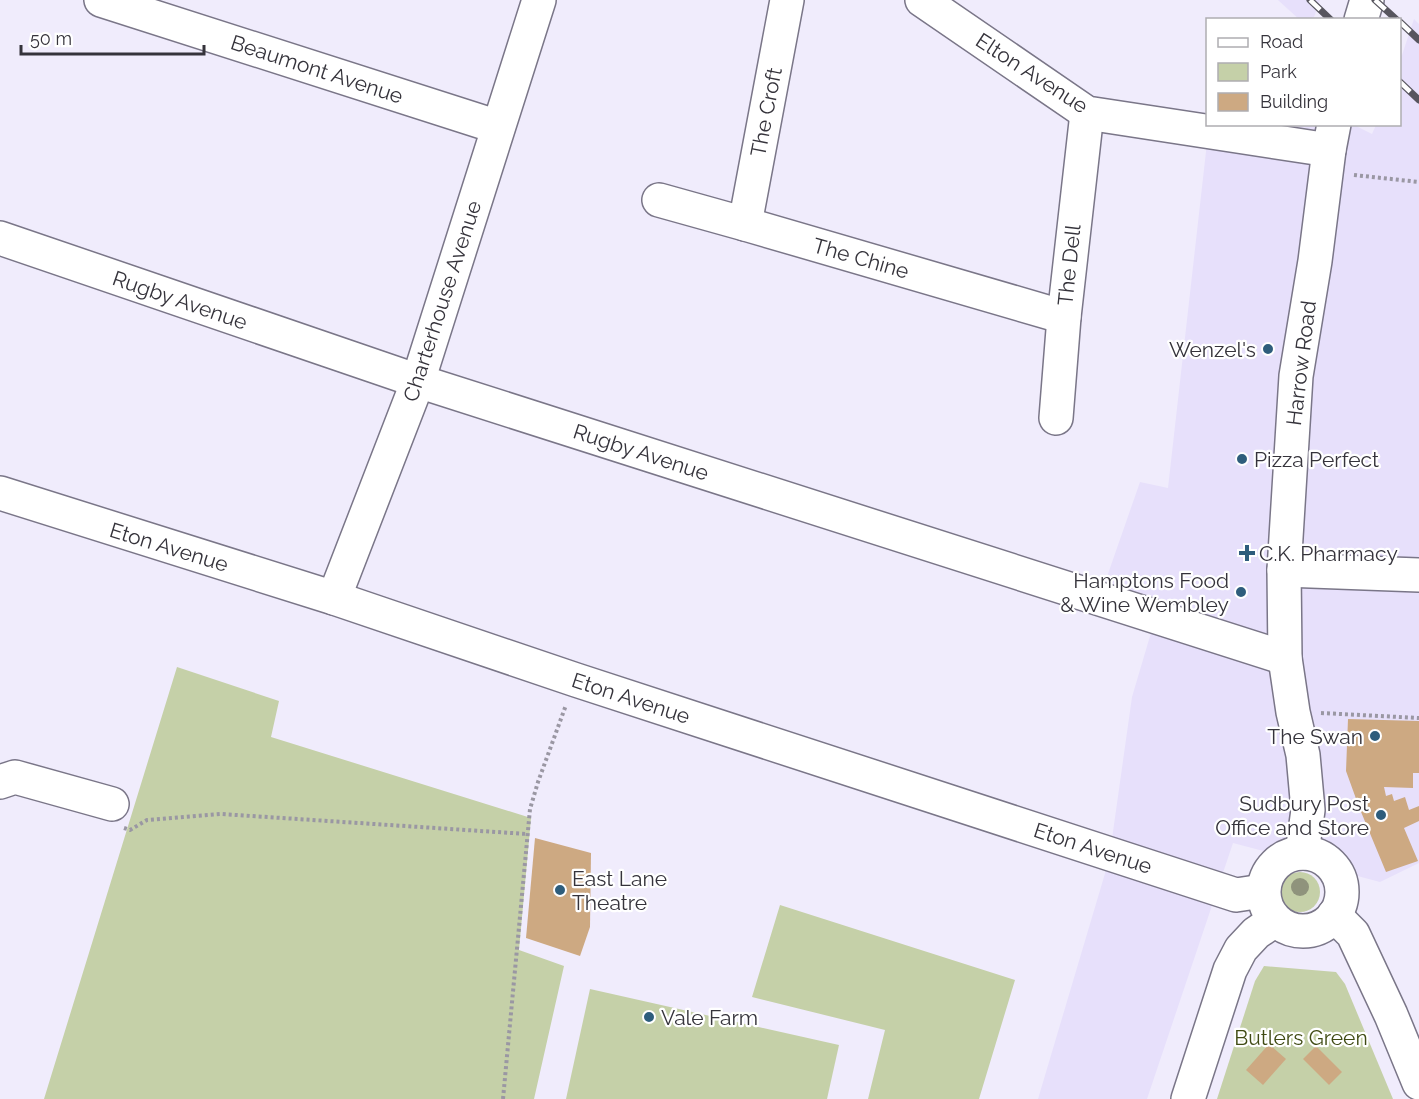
<svg xmlns="http://www.w3.org/2000/svg" width="1419" height="1099" viewBox="0 0 1419 1099" font-family="Raleway,sans-serif">
<style>
.built{fill:#e7e0fb}
.green{fill:#c5d0a8}
.building{fill:#cda982}
.lines{fill:none;stroke-linecap:round;stroke-linejoin:round}
.minor-casing{stroke:#7a7688;stroke-width:36}
.major-casing{stroke:#7a7688;stroke-width:36}
.path{stroke:#9a97a3;stroke-width:4;stroke-dasharray:3 3;stroke-linecap:butt}
.minor{stroke:#fff;stroke-width:33}
.major{stroke:#fff;stroke-width:33}
.rail-casing{stroke:#57555e;stroke-width:7}
.rail{stroke:#fff;stroke-width:4.5;stroke-dasharray:14;stroke-linecap:butt}
.tree{fill:#8f937c}
.poi-dot{fill:#2e5d7c;stroke:#fff;stroke-width:2}
.labels{text-anchor:middle;dominant-baseline:central;stroke-width:4.5;stroke-linejoin:round;paint-order:stroke}
.street-label{font-size:21px;fill:#35333b;stroke:#fff}
.poi-label{font-size:21px;fill:#35333b;stroke:#fff;text-anchor:end}
.park-label{font-size:21px;fill:#3f4a13;stroke:#fff}
</style>
<rect width="100%" height="100%" fill="#f0ecfc"/>
<g class="built">
<polygon points="1278,0 1320,0 1314,17 1308,19 1300,20"/>
<polygon points="1414,19 1419,24 1419,863 1380,882 1233,843 1147,1099 1038,1099 1109,860 1132,697 1158,609 1102,591 1140,482 1168,488 1209,125 1354,125 1372,134 1376,125 1400,124 1400,61"/>
</g>
<g class="green">
<polygon points="177,667 279,701 271,737 531,818 519,950 564,966 534,1099 44,1099"/>
<circle cx="1300" cy="892" r="20"/>
<polygon points="780,905 1015,980 979,1099 868,1099 885,1030 752,997"/>
<polygon points="1264,966 1336,972 1345,984 1393,1099 1217,1099 1255,981"/>
<polygon points="590,989 839,1045 827,1099 566,1099"/>
</g>
<g class="building">
<polygon points="1348,719 1419,721 1419,773 1413,773 1413,788 1384,787 1386,796 1392,794 1394,801 1405,797 1409,810 1419,806 1419,821 1404,828 1418,861 1386,872 1359,807 1346,771"/>
<polygon points="535,838 591,853 590,927 580,956 526,938"/>
<polygon points="1269,1044 1286,1059 1263,1085 1246,1070"/>
<polygon points="1316,1046 1342,1072 1329,1085 1303,1059"/>
</g>
<g class="lines">
<g class="minor-casing">
<g id="minor">
<polyline points="101,0 498,127"/>
<polyline points="922,0 1087,113 1329,150"/>
<polyline points="659,200 745,224 1064,317"/>
<polyline points="745,224 787,0"/>
<polyline points="0,238 418,381 1285,658"/>
<polyline points="1056,418 1064,317 1087,113"/>
<polyline points="0,493 334,598 576,680 1236,895 1263,891"/>
<polyline points="1284,570 1419,575"/>
<polyline points="334,598 418,381 539,0"/>
<polyline points="0,782 15,777 112,804"/>
</g>
</g>
<g class="major-casing">
<g id="major">
<polyline points="1361,20 1367,0"/>
<circle cx="1303" cy="892" r="39"/>
<polyline points="1302,853 1308,810 1303,755 1293,712 1285,658 1284,570 1296,376 1315,261 1329,150 1334,124"/>
<polyline points="1334,915 1353,934 1391,1015 1419,1083"/>
<polyline points="1188,1099 1230,970 1241,949 1256,933 1275,920"/>
</g>
</g>
<g class="path">
<polyline points="1354,175 1419,182"/>
<polyline points="1321,713 1419,718"/>
<polyline points="124,828 130,830 147,820 221,814 527,834"/>
<polyline points="503,1099 530,809 538,782 566,705"/>
</g>
<use href="#minor" class="minor"/>
<use href="#major" class="major"/>
<g class="rail-casing">
<g id="rail">
<polyline points="1310,0 1331,20"/>
<polyline points="1375,0 1397,20"/>
<polyline points="1400,22 1419,40"/>
<polyline points="1400,82 1419,100"/>
</g>
</g>
<use href="#rail" class="rail"/>
</g>
<circle class="tree" cx="1300" cy="887" r="9"/>
<g class="poi-dot">
<circle cx="1268" cy="349" r="6"/>
<circle cx="1242" cy="459" r="6"/>
<path d="M1244 544h6v6h6v6h-6v6h-6v-6h-6v-6h6z"/>
<circle cx="1241" cy="592" r="6"/>
<circle cx="1375" cy="736" r="6"/>
<circle cx="1381" cy="815" r="6"/>
<circle cx="560" cy="890" r="6"/>
<circle cx="649" cy="1017" r="6"/>
</g>
<g class="labels">
<g class="street-label">
<text transform="translate(317 69) rotate(18)">Beaumont Avenue</text>
<text transform="translate(1032 73) rotate(33)">Elton Avenue</text>
<text transform="translate(766 112) rotate(-79)">The Croft</text>
<text transform="translate(861 258) rotate(16)">The Chine</text>
<text transform="translate(1069 265) rotate(-84)">The Dell</text>
<text transform="translate(180 300) rotate(19)">Rugby Avenue</text>
<text transform="translate(442 301) rotate(-72)">Charterhouse Avenue</text>
<text transform="translate(1301 363) rotate(-83)">Harrow Road</text>
<text transform="translate(641 452) rotate(18)">Rugby Avenue</text>
<text transform="translate(169 547) rotate(17)">Eton Avenue</text>
<text transform="translate(631 698) rotate(18)">Eton Avenue</text>
<text transform="translate(1093 848) rotate(18)">Eton Avenue</text>
</g>
<g class="poi-label">
<text x="1256" y="349">Wenzel's</text>
<text x="1254" y="459" text-anchor="start">Pizza Perfect</text>
<text x="1259" y="553" text-anchor="start">C.K. Pharmacy</text>
<text x="1229" y="580">Hamptons Food<tspan x="1229" dy="24">&amp; Wine Wembley</tspan></text>
<text x="1363" y="736">The Swan</text>
<text x="1369" y="803">Sudbury Post<tspan x="1369" dy="24">Office and Store</tspan></text>
<text x="572" y="878" text-anchor="start">East Lane<tspan x="572" dy="24">Theatre</tspan></text>
<text x="661" y="1017" text-anchor="start">Vale Farm</text>
</g>
<g class="park-label">
<text x="1301" y="1037">Butlers Green</text>
</g>
</g>
<rect x="1206" y="18" width="195" height="108" fill="#ffffff" stroke="#aeadb1" stroke-width="1.5"/>
<rect x="1218" y="38" width="30" height="9" fill="#ffffff" stroke="#aeadb1" stroke-width="1.5"/>
<text x="1260" y="48" font-size="18" fill="#35333b">Road</text>
<rect x="1218" y="63" width="30" height="18" fill="#c5d0a8" stroke="#aeadb1" stroke-width="1.5"/>
<text x="1260" y="78" font-size="18" fill="#35333b">Park</text>
<rect x="1218" y="93" width="30" height="18" fill="#cda982" stroke="#aeadb1" stroke-width="1.5"/>
<text x="1260" y="108" font-size="18" fill="#35333b">Building</text>
<path d="M21 45v9h183v-9" fill="none" stroke="#35333b" stroke-width="3"/>
<text x="30" y="45" font-size="18" fill="#35333b" stroke="#ffffff" stroke-width="4.5" paint-order="stroke">50 m</text>
</svg>
